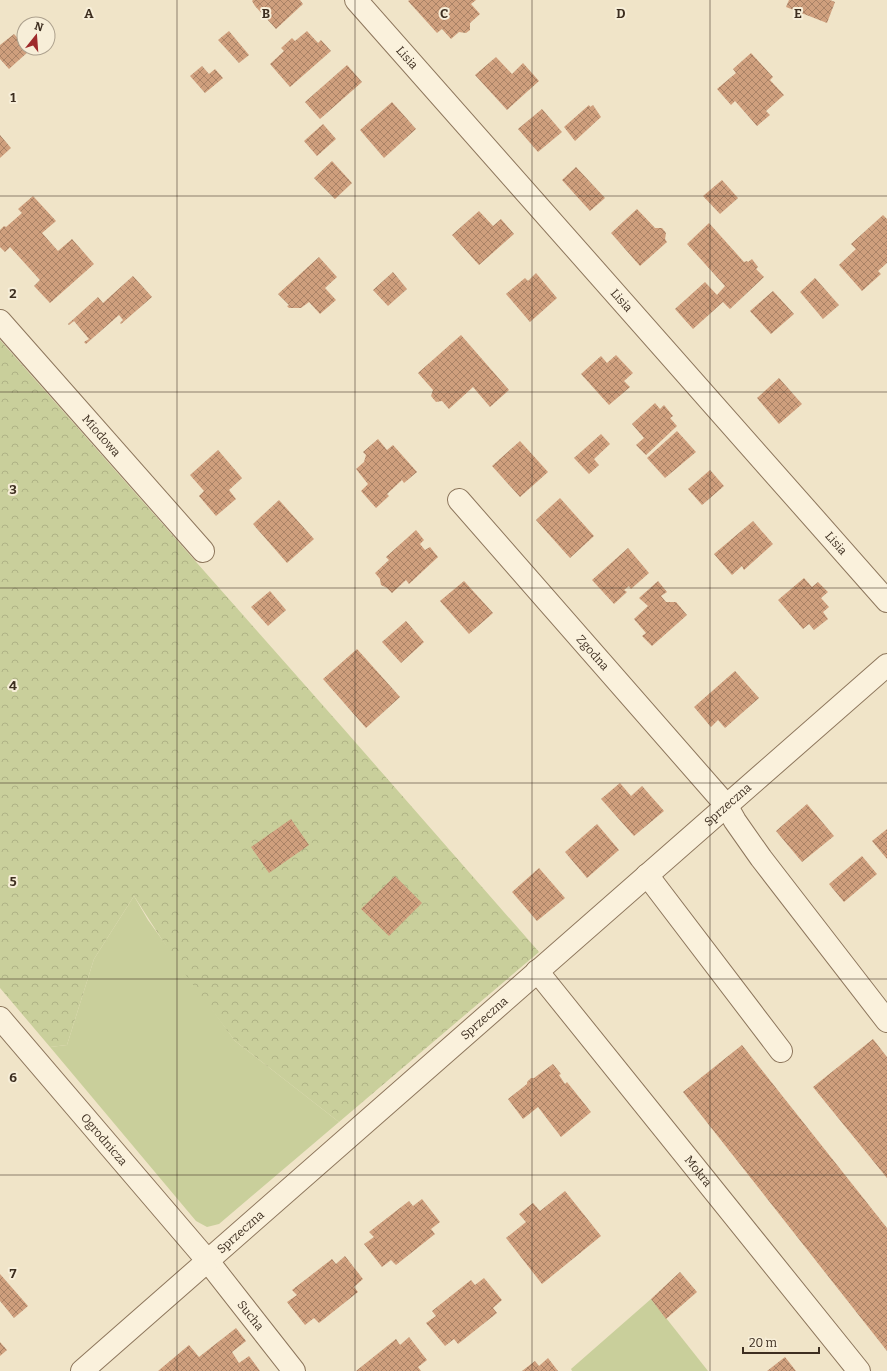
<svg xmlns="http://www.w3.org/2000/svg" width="887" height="1371" viewBox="0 0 887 1371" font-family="Bitter,serif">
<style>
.grass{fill:#c9cf9b}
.forest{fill:url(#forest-crowns)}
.building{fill:url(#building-cross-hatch)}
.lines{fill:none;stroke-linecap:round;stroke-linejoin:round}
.minor-casing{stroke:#8d765c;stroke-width:24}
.minor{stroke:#faf1dc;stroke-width:22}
.grid{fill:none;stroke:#3d2e20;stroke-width:1;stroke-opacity:0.55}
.labels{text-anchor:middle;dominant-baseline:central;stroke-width:4;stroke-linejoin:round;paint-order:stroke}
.street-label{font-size:12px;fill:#3d2e20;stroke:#f7eed8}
.grid-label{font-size:13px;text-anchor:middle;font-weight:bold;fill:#3d2e20;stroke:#f7eed8;stroke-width:4;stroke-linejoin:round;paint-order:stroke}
</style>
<defs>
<pattern id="forest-crowns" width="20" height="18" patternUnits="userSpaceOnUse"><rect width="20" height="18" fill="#c9cf9b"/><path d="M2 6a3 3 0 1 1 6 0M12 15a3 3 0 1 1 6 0" fill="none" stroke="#aeb285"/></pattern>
<pattern id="building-cross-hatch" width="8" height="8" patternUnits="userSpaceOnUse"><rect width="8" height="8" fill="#cf9f7d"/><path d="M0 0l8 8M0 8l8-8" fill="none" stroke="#a98266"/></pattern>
</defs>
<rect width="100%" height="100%" fill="#f0e4c8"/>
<g class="grass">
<polygon points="134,896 148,920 235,1041 339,1122 219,1224 207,1227 196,1221 50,1047 67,1045 94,959"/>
<polygon points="651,1299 708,1371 572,1371 571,1369"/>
</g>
<polygon class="forest" points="0,340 342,727 539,952 339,1122 235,1041 177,963 134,896 94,959 67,1045 50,1047 0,988"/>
<g class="building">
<polygon points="253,0 300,0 303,4 276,29 255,6 252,1"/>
<polygon points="410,0 476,0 471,4 480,14 470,23 470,30 466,33 459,32 451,39 442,29 437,33 408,1"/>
<polygon points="789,0 830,0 835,2 827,23 786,7"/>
<polygon points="229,31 249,55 239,63 218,40"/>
<polygon points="307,31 318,43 321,40 331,51 290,87 270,64 284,51 281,48 292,38 295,41"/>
<polygon points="14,34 24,45 24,48 26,48 29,51 9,69 0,59 0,45"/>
<polygon points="751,53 773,77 770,80 784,95 766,111 770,115 757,126 735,101 731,105 717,89 736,73 733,69"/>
<polygon points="496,57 512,74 523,63 539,81 507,110 475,75"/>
<polygon points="347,65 362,82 320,119 305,102"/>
<polygon points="202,66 209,74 215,69 223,78 205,93 190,76"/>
<polygon points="392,102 416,129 384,158 360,130"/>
<polygon points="589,105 590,107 593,105 601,117 575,141 564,127"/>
<polygon points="542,109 562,132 538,152 518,129"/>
<polygon points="323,124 336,139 317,156 304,141"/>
<polygon points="0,135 11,148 0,158"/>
<polygon points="332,161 352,183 335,199 314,178"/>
<polygon points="576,167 605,198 590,211 562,180"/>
<polygon points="722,180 738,198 720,214 703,196"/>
<polygon points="33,196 56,221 42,233 58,251 72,239 94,264 50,303 34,286 40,280 10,247 5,252 0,247 0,230 4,226 6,227 22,213 18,209"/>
<polygon points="637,209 655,228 662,228 666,233 665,239 667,242 640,266 611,233"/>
<polygon points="479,211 493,226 501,219 514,234 479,265 452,235"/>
<polygon points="883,215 887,219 887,263 878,271 881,274 862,291 839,265 856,249 851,244"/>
<polygon points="709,223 744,262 747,261 748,262 752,259 758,267 756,269 764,277 730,309 723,302 693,329 675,309 705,282 717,295 725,286 687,244"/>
<polygon points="319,257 337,277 325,288 336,300 320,314 309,302 301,308 289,308 287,306 289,305 278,294"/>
<polygon points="393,272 407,289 388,306 373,290"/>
<polygon points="536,273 557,298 530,322 506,294 525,278 528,281"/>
<polygon points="133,276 152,297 121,324 120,323 123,320 119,315 86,344 84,342 89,339 74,321 69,325 68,324 98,297 103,303"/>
<polygon points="815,278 839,305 823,319 800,292"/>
<polygon points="773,291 794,314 771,334 750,311"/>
<polygon points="461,335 509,390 490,407 473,387 449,409 442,401 436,402 431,396 433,390 418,373"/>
<polygon points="616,355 633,373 624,381 630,387 609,405 581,374 601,356 607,363"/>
<polygon points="779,378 802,404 779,424 757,398"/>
<polygon points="655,403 660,409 664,405 673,416 670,418 677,426 646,455 636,445 644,438 632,424"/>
<polygon points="677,431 696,452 665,478 647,458"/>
<polygon points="601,434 610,444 594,459 599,465 589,474 574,458"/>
<polygon points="378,439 387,450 393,445 417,472 404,483 402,480 387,494 389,496 376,508 361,491 368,484 356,469 364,462 366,455 363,452"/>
<polygon points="520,441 548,472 520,497 492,466"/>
<polygon points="218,450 242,478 229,490 236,499 216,516 199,496 204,491 190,475"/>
<polygon points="710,470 724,486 702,505 688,489"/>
<polygon points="560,498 594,536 570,558 536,520"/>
<polygon points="279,500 314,539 287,563 253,524"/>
<polygon points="753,521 773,544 744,570 742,566 732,575 714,554"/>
<polygon points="416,530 424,540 420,544 425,550 430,547 438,557 409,584 406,580 392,593 387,588 381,585 380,579 375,573 389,560 386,557"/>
<polygon points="628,548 649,573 631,589 629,586 624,590 627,592 614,604 592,580"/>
<polygon points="804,578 812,587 818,582 828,592 821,598 829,607 823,612 828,619 814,630 809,624 803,629 778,600"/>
<polygon points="464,581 493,613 469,634 440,601"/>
<polygon points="658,581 667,592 661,596 666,602 676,602 687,615 652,646 642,636 646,633 634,619 648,606 639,598"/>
<polygon points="270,591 286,610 268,626 251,607"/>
<polygon points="406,621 424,642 401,663 382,642"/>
<polygon points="357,649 400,697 366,728 323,679"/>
<polygon points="735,671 759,698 725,728 718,720 711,727 694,707"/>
<polygon points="620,783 631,796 642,786 664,811 634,836 601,799"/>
<polygon points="807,804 834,836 802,862 776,831"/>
<polygon points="291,819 309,845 269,873 251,847"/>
<polygon points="597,824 619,850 587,878 565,852"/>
<polygon points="887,829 887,859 872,841"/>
<polygon points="862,856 877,874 844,902 829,884"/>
<polygon points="539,868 565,898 537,921 512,892"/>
<polygon points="395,876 422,903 389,936 361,909"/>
<polygon points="873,1039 887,1057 887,1178 813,1087"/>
<polygon points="742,1045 887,1228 887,1351 683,1092"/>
<polygon points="553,1064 561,1074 559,1075 565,1084 567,1082 591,1112 561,1137 538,1107 523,1119 508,1099 527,1084 527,1082 531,1078 534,1078"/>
<polygon points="565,1191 601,1236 542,1284 506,1238 526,1222 519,1214 533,1203 540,1211"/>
<polygon points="422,1199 440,1222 431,1229 435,1234 396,1265 391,1260 382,1267 364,1244 374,1237 369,1232 409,1201 413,1206"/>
<polygon points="345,1256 363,1279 354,1287 358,1292 319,1323 314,1318 305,1325 287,1302 297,1295 292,1290 332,1259 336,1264"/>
<polygon points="680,1272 697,1292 666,1319 651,1299"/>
<polygon points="0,1274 28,1306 14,1318 0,1301"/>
<polygon points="484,1278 502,1300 493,1308 497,1313 458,1344 454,1339 445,1346 426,1323 436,1316 432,1311 471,1280 475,1285"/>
<polygon points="236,1328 246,1341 232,1352 239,1363 249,1356 260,1371 158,1371 189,1345 199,1357"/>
<polygon points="409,1337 427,1360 418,1367 421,1371 356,1371 396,1339 400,1345"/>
<polygon points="0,1342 7,1350 0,1356"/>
<polygon points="785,1357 796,1371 767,1371"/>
<polygon points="548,1358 558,1371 522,1371 535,1361 539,1366"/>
</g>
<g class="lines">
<g class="minor-casing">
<g id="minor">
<path id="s1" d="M356,0L887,601"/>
<path id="s2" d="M0,321L203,551"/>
<path id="s3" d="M459,500L726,805L735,821L761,858L887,1021"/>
<polyline points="647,875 781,1051"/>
<path id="s4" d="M537,971L859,1371"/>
<path id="s5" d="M0,1018L207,1260L294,1371"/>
<path id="s6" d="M82,1371L887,665"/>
</g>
</g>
<use href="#minor" class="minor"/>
</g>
<path class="grid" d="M177,0V1371M355,0V1371M532,0V1371M710,0V1371M0,196H887M0,392H887M0,588H887M0,783H887M0,979H887M0,1175H887"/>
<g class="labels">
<g class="street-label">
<text stroke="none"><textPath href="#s1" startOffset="77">Lisia</textPath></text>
<text stroke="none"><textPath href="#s1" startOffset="401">Lisia</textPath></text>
<text stroke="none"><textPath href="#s2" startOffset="153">Miodowa</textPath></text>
<text stroke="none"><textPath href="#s1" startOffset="725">Lisia</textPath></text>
<text stroke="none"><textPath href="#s3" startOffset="203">Zgodna</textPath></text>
<text stroke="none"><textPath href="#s6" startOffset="859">Sprzeczna</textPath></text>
<text stroke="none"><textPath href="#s6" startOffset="535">Sprzeczna</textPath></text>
<text stroke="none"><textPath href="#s5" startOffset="160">Ogrodnicza</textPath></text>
<text stroke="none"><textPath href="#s4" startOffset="257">Mokra</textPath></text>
<text stroke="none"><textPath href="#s6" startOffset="211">Sprzeczna</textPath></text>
<text stroke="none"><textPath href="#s5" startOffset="389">Sucha</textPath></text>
</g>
</g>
<g class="grid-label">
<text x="89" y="18">A</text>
<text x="266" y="18">B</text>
<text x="444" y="18">C</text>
<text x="621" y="18">D</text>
<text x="798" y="18">E</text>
<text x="13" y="102">1</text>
<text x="13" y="298">2</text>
<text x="13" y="494">3</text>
<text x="13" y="690">4</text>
<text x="13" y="886">5</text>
<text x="13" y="1082">6</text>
<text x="13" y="1278">7</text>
</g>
<g transform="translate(36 36) rotate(17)"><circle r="19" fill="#f7eed8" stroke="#ada18e"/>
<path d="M0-3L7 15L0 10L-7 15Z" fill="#9e2a2b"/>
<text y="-6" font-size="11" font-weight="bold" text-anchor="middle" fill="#3d2e20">N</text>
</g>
<path d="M743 1347v6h76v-6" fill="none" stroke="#3d2e20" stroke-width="2"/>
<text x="749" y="1347" font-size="12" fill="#3d2e20" stroke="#f7eed8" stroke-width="3" paint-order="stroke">20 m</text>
</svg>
